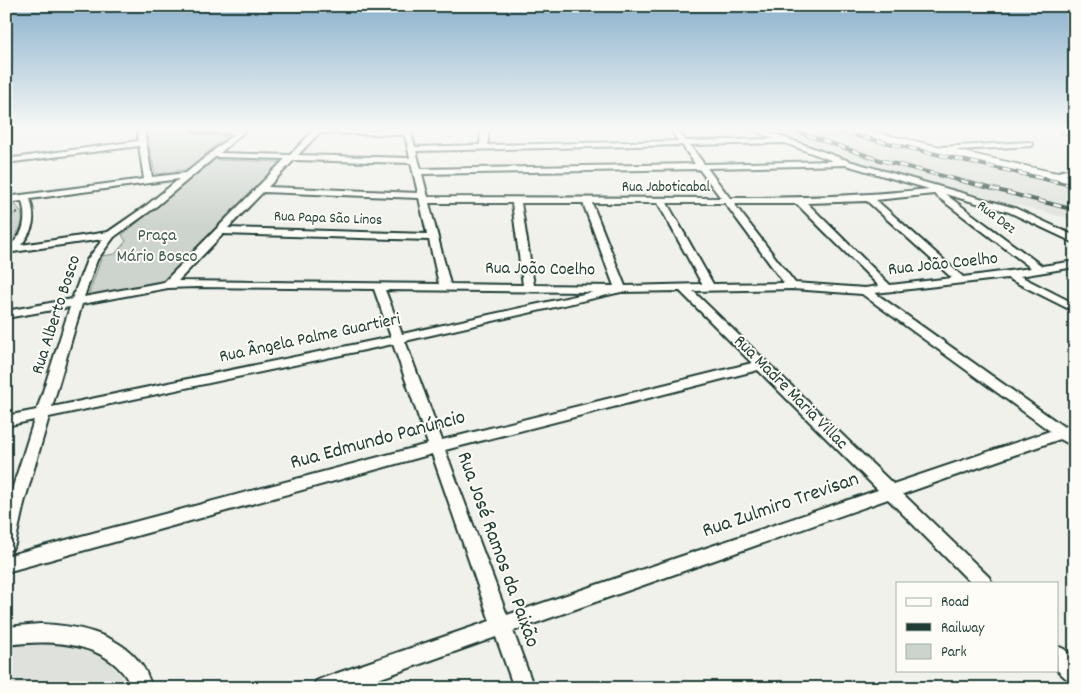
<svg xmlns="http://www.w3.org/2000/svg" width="1081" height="694" viewBox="0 0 1081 694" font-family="Dekko,sans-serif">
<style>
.built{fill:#dfe2dc}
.green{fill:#cdd3cd;stroke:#768880}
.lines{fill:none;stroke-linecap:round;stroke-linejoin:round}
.minor-casing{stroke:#1f3d34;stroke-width:4}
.secondary-casing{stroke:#1f3d34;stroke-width:3}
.path{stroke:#1f3d34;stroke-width:2;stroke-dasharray:3 2.5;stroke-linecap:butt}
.minor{fill:#fdfcf7;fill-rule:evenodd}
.secondary{fill:#fdfcf7;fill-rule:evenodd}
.rail-casing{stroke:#1f3d34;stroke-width:4}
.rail{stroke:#fdfcf7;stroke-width:2.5;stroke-dasharray:8;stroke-linecap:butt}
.labels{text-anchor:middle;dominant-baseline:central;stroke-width:4;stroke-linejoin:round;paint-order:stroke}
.far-street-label{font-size:15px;fill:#1f3d34;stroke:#fdfcf7}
.park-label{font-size:18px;fill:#425b53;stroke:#fdfcf7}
.street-label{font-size:18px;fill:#1f3d34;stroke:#fdfcf7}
.near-street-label{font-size:21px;fill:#1f3d34;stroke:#fdfcf7}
</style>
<rect width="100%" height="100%" fill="#f0f1eb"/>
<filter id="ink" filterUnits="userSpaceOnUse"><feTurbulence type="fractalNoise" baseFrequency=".02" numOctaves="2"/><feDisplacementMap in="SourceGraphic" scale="10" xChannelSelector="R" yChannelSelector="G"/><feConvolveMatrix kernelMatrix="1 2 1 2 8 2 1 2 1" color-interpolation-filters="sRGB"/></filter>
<g filter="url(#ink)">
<g class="built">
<polygon points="770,130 842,130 1075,183 1075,220 898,174"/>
<polygon points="61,641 103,655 132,688 6,688 6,644"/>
</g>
<g class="green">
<polygon points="156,130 230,133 189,169 159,174 155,173 146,134"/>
<polygon points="215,160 282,162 166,283 88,296 102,256 115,254 126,241 122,235"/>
<path d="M16,205C30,220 18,234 6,246V207Z"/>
</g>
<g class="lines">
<g class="minor-casing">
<g id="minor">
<path d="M138,130H146L145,135L152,177L186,173L234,134L196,132L193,130H246L220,153L290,155L314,130H410L415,147L480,145L481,130H488V145L678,141L671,130H678L686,141L774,139L753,130H763L849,161L1015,208L1075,236V243L1009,212L945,194L1042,266L1075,261V267L1020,276L1075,304V312L1007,278L875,293L1064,427L1075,423V447L1060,439L903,494L989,577L992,583H971L888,499L513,631L534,688H514L496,637L353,688H313L316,681L323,678L490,621L432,454L6,572V556L428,444L393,344L49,417L24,503L15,544L12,549L6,551V509L34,420L6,426V416L37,410L70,307L6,318V311L72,299L87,260L103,239L6,253V247C25,238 27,218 22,201L6,203V197L144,179L139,146L6,163V159L138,141ZM319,133L405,135L410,158L298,155ZM785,143L833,161L704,164L690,145ZM682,145L695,164L421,169L416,151ZM215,157L285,159L164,282L84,297L97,260L114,237L153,209ZM294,160L411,163L418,193L268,187ZM846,165L929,189C863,196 797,198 730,198L707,168ZM699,169L721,198L428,197L422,174ZM179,179L147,205L108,232L21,245C34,229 36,219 30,199ZM263,192L419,198L427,234L228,228ZM934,194L1031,268L963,277L876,200ZM867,201L952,278L890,285L807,203ZM429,203H512L523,285L450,284ZM521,203H583L614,286L534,285ZM592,203H658L702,284L625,286ZM667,203H725L784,283L713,284ZM734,204H797L879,286L865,288L795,283ZM223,234L429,240L439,284L178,281ZM196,287L374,289L391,337L52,407L82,304L168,288ZM792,289L862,294L1050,431L893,484L693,291ZM385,290L593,292L402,334ZM680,291L752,363L442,440L405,341L621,292ZM758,370L878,490L507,615L445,450Z"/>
<polygon points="864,130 873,130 869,132"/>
<polygon points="1060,130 1075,131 1075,136 1061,132"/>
<polygon points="1029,142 1033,144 1032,146 939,151 935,149 939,147"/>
<polygon points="1075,168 1075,173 1049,178 1045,175"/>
<path d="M40,624C74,625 118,633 140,663C146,670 149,679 152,688H132C112,640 49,639 6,645V627Z"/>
<polygon points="1057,646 1064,649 1075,659 1075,683 1068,680 1057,670"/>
</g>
</g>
<g class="secondary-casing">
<polygon id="secondary" points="849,130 866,130 1075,177 1075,185 854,133"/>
</g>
<polyline class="path" points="6,218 18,212"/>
<use href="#minor" class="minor"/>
<use href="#secondary" class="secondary"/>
<g class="rail-casing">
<g id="rail">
<polyline points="792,130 880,160 1075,210"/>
<polyline points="831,130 1075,186"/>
</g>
</g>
<use href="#rail" class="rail"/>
</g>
</g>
<linearGradient id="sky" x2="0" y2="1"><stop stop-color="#8bb1cd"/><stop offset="0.57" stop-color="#f8f9f6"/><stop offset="1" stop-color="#f8f9f6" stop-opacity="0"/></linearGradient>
<rect width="1081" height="227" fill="url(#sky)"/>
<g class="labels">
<g class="far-street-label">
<text x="666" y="188">Rua Jaboticabal</text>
<text transform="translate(996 218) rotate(37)">Rua Dez</text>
<text transform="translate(328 219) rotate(2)">Rua Papa São Linos</text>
</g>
<g class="park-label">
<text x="157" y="236">Praça<tspan x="157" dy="21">Mário Bosco</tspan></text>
</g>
<g class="street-label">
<text transform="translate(943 265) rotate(-6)">Rua João Coelho</text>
<text transform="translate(540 270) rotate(1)">Rua João Coelho</text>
<text transform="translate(57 315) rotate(-72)">Rua Alberto Bosco</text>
<text transform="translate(310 339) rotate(-12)">Rua Ângela Palme Guartieri</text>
<text transform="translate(790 393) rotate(45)">Rua Madre Maria Villac</text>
</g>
<g class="near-street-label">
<text transform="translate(378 441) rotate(-15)">Rua Edmundo Panúncio</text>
<text transform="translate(781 506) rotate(-19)">Rua Zulmiro Trevisan</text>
<text transform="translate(497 550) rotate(70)">Rua José Ramos da Paixão</text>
</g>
</g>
<rect width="1081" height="694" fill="none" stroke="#fdfcf7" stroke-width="25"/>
<rect x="12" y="12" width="1056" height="669" fill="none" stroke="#1f3d34" stroke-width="2" filter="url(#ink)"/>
<rect x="896" y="582" width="162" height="90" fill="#fdfcf7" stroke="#a4b0a9"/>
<rect x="906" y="598" width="25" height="8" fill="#fdfcf7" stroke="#a4b0a9"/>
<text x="941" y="606" font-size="15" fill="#1f3d34">Road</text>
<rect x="906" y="623" width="25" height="8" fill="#1f3d34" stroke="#a4b0a9"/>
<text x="941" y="632" font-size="15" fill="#1f3d34">Railway</text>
<rect x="906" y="644" width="25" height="15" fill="#cdd3cd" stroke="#a4b0a9"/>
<text x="941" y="656" font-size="15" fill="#1f3d34">Park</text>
</svg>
